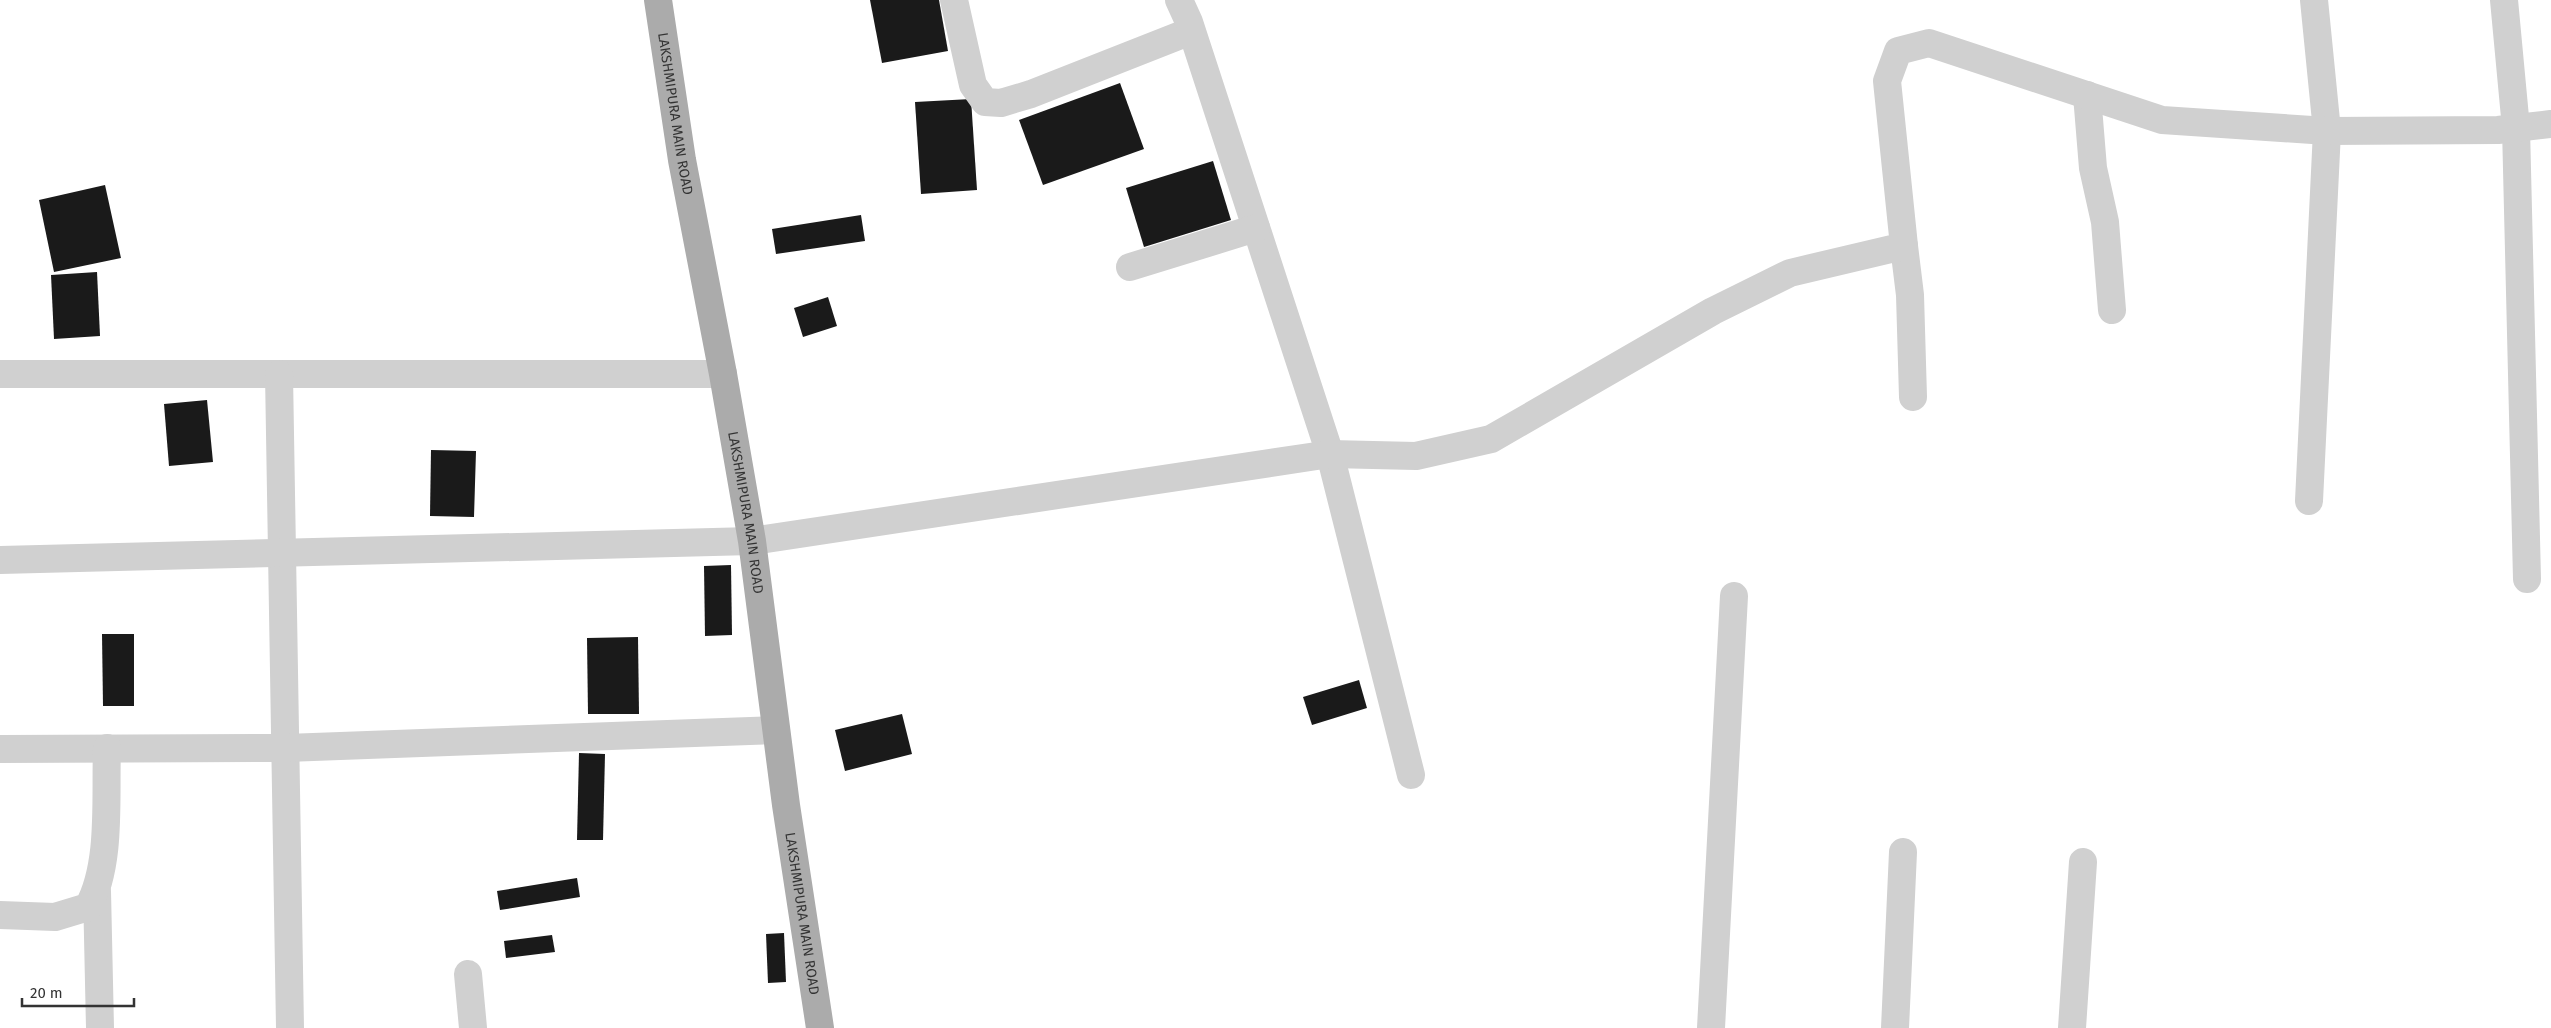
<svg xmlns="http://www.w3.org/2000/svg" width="2551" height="1028" viewBox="0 0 2551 1028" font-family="'Fira Sans',sans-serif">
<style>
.building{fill:#1a1a1a}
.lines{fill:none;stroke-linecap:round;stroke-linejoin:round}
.minor{stroke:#d0d0d0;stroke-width:28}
.major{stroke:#ababab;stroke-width:28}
.labels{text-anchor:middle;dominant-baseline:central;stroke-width:5;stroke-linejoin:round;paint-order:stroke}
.street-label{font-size:14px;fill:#333;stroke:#fff}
</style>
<rect width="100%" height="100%" fill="#fff"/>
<g class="building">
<polygon points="870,0 939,0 948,51 882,63"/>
<polygon points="1120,83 1144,149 1043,185 1019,120"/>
<polygon points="971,99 977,190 921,194 915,102"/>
<polygon points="1213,161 1231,220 1144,247 1126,188"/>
<polygon points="105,185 121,258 54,272 39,200"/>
<polygon points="861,215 865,241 776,254 772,229"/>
<polygon points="97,272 100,336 54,339 51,275"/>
<polygon points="828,297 837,326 803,337 794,308"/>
<polygon points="207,400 213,462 169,466 164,404"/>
<polygon points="431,450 476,451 474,517 430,516"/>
<polygon points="731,565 732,635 705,636 704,566"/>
<polygon points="102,634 134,634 134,706 103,706"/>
<polygon points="638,637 639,714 588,714 587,638"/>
<polygon points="1359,680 1367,708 1312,725 1303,697"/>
<polygon points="902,714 912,754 845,771 835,730"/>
<polygon points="579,753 605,754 603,840 577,840"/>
<polygon points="577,878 580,897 500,910 497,891"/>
<polygon points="784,933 786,982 768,983 766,934"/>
<polygon points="552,935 555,952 506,958 504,941"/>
</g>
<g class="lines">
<g class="minor">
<polyline points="954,0 973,85 985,102 1001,103 1031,94 1191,31"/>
<polyline points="1179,0 1189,22 1330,454 1411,775"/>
<polyline points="2504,0 2516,128 2527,579"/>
<polyline points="2087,95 2093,168 2105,222 2112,310"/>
<polyline points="1904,246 1910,295 1913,397"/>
<polyline points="1130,267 1256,228"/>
<polyline points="0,374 723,374"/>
<polyline points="279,374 290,1028"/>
<polyline points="2309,501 2327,131 2314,0"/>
<polyline points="0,560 752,541 1330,454 1416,456 1491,439 1713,311 1790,273 1904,246 1887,81 1898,51 1929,43 2162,120 2327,131 2498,130 2551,124"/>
<polyline points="0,749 286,748 776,730"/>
<polyline points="97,891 100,1028"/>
<path d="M0,915L55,917L88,907C112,864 105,797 107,748"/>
<polyline points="468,974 473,1028"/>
<polyline points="1711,1028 1734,596"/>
<polyline points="1895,1028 1903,852"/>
<polyline points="2072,1028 2083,862"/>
</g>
<path class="major" id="s1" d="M658,0L682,160L723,374L752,541L786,805L820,1028"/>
</g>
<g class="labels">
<g class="street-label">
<text stroke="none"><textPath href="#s1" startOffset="115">LAKSHMIPURA MAIN ROAD</textPath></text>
<text stroke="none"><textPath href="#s1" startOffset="520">LAKSHMIPURA MAIN ROAD</textPath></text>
<text stroke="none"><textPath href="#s1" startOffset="925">LAKSHMIPURA MAIN ROAD</textPath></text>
</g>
</g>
<path d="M22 998v8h112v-8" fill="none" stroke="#333333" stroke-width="2.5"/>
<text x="30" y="998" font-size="15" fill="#333333" stroke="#ffffff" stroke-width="4" paint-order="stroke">20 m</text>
</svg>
